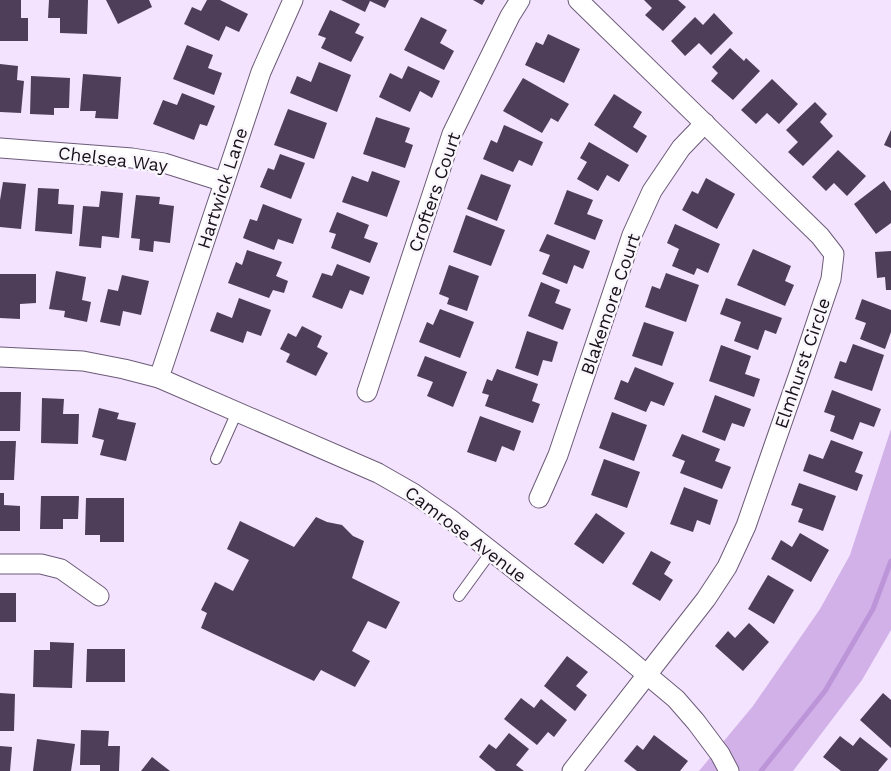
<svg xmlns="http://www.w3.org/2000/svg" width="891" height="771" viewBox="0 0 891 771" font-family="'Work Sans',sans-serif">
<style>
.green{fill:#d1b1e8}
.lines{fill:none;stroke-linecap:round;stroke-linejoin:round}
.stream{stroke:#bc95d8;stroke-width:5}
.building{fill:#4e3e5a}
.service-casing{stroke:#6c5b78;stroke-width:12}
.minor-casing{stroke:#6c5b78;stroke-width:21}
.service{stroke:#fff;stroke-width:10}
.minor{stroke:#fff;stroke-width:19}
.labels{text-anchor:middle;dominant-baseline:central;stroke-width:5;stroke-linejoin:round;paint-order:stroke}
.street-label{font-size:18px;fill:#17101b;stroke:#f9f6fc}
</style>
<rect width="100%" height="100%" fill="#f3e3fe"/>
<polygon class="green" points="891,429 891,630 862,680 793,771 699,771 753,706 820,609 850,555"/>
<g class="lines">
<polyline class="stream" points="761,771 825,691 873,609 891,561"/>
</g>
<g class="building">
<polygon points="0,0 21,0 21,18 28,18 28,41 0,41"/>
<polygon points="49,0 88,0 87,34 60,33 60,18 48,18"/>
<polygon points="106,0 149,0 152,7 118,24"/>
<polygon points="207,0 220,0 248,14 239,32 226,26 219,41 184,24 192,7 201,11"/>
<polygon points="341,0 389,0 385,8 370,1 365,12"/>
<polygon points="473,0 485,0 482,5"/>
<polygon points="644,0 678,0 686,7 663,31 645,15 652,8"/>
<polygon points="330,10 360,24 355,33 364,37 351,62 321,48 326,38 318,35"/>
<polygon points="714,13 733,33 711,55 699,43 685,56 671,41 695,17 703,25"/>
<polygon points="421,17 447,30 440,43 454,51 444,70 404,50"/>
<polygon points="548,34 580,49 564,83 525,65 536,42 543,45"/>
<polygon points="187,45 213,55 208,68 222,73 214,95 173,79"/>
<polygon points="730,48 744,61 746,58 760,71 733,100 711,81 718,73 712,67"/>
<polygon points="319,62 351,75 337,112 290,93 297,76 311,82"/>
<polygon points="0,64 18,66 17,80 24,81 21,113 0,112"/>
<polygon points="408,66 440,81 432,98 420,91 410,112 379,97 390,73 402,79"/>
<polygon points="83,74 121,77 118,119 95,118 96,111 80,111"/>
<polygon points="31,76 70,78 69,108 54,108 54,115 30,114"/>
<polygon points="523,78 569,104 558,122 551,118 542,133 503,111"/>
<polygon points="772,79 798,104 779,124 767,113 756,124 741,110"/>
<polygon points="182,93 215,106 207,126 200,124 194,140 153,124 163,100 177,105"/>
<polygon points="614,94 642,112 633,127 647,136 637,153 594,125"/>
<polygon points="815,102 827,114 820,122 833,136 803,166 788,152 798,142 786,130"/>
<polygon points="288,109 327,123 314,159 274,145"/>
<polygon points="376,117 410,128 405,142 413,145 405,168 363,154"/>
<polygon points="504,125 543,142 532,166 519,160 513,172 483,159 491,140 497,143"/>
<polygon points="891,130 891,148 884,145"/>
<polygon points="589,142 629,165 619,182 607,175 598,191 577,179 587,162 580,158"/>
<polygon points="838,150 866,176 847,196 834,183 826,191 812,177"/>
<polygon points="280,154 305,163 291,199 260,187 268,168 274,170"/>
<polygon points="372,171 400,181 387,217 342,202 352,176 368,182"/>
<polygon points="481,174 511,185 497,221 467,209"/>
<polygon points="706,178 735,194 717,229 682,210 692,191 698,194"/>
<polygon points="884,181 891,191 891,223 876,234 854,204"/>
<polygon points="3,182 26,184 21,229 0,227 0,200"/>
<polygon points="38,188 59,189 58,204 74,205 72,234 35,231"/>
<polygon points="567,190 593,200 587,214 603,220 595,240 554,224"/>
<polygon points="101,191 123,193 119,238 102,236 101,248 79,246 83,206 99,207"/>
<polygon points="136,195 160,197 159,204 174,206 170,243 154,241 153,252 139,250 140,239 131,238"/>
<polygon points="263,204 302,219 293,244 278,239 274,250 243,238 250,219 257,221"/>
<polygon points="337,212 369,225 364,238 378,243 370,263 331,248 336,234 329,232"/>
<polygon points="466,215 505,230 491,266 453,252"/>
<polygon points="675,224 720,244 708,273 697,268 694,275 672,266 679,249 667,243"/>
<polygon points="547,234 590,251 583,269 574,265 567,284 542,274 550,255 539,251"/>
<polygon points="753,249 791,266 785,281 794,285 785,306 737,285"/>
<polygon points="247,250 282,262 276,276 288,281 284,293 273,290 269,298 228,283 236,262 242,265"/>
<polygon points="891,251 891,290 886,290 885,277 877,278 875,252"/>
<polygon points="337,264 370,277 363,295 350,290 342,309 312,297 322,273 332,276"/>
<polygon points="449,265 479,276 467,311 447,304 449,298 439,294"/>
<polygon points="56,271 86,277 82,300 91,302 87,322 64,317 65,311 49,309"/>
<polygon points="666,273 699,285 686,322 645,307 652,286 660,289"/>
<polygon points="0,274 36,274 36,303 20,304 20,319 0,318"/>
<polygon points="122,275 149,281 141,315 123,311 120,326 100,322 108,289 118,291"/>
<polygon points="541,282 560,290 555,303 571,309 563,330 528,316"/>
<polygon points="239,298 271,310 261,336 247,331 243,343 210,331 217,312 232,318"/>
<polygon points="726,298 782,318 776,334 765,330 758,350 734,341 741,322 720,314"/>
<polygon points="862,299 891,310 891,332 885,349 860,339 866,323 855,319"/>
<polygon points="440,309 474,322 460,358 419,342 427,322 433,325"/>
<polygon points="644,322 674,332 662,366 632,356"/>
<polygon points="302,326 322,336 317,347 328,353 316,376 286,362 290,354 280,349 288,333 296,337"/>
<polygon points="527,331 558,342 552,362 543,360 538,376 515,368"/>
<polygon points="853,344 884,355 872,391 834,378 840,361 846,363"/>
<polygon points="721,345 751,356 745,374 760,379 754,397 709,381"/>
<polygon points="425,356 467,372 453,407 427,396 433,382 417,376"/>
<polygon points="635,367 674,383 664,406 651,401 646,412 614,399 621,380 628,383"/>
<polygon points="497,369 538,384 532,401 540,404 533,423 485,406 489,395 482,393 487,379 492,381"/>
<polygon points="832,390 881,409 874,427 860,422 853,440 830,431 835,416 824,412"/>
<polygon points="0,392 21,392 20,431 0,431"/>
<polygon points="715,395 751,409 744,427 732,423 725,441 702,432"/>
<polygon points="42,398 64,399 63,414 79,414 78,444 41,443"/>
<polygon points="99,408 119,413 117,419 136,423 126,461 100,455 104,440 92,437"/>
<polygon points="612,412 647,425 634,461 599,448"/>
<polygon points="480,416 521,431 514,451 502,446 496,462 467,452"/>
<polygon points="682,434 720,449 715,461 731,467 722,489 680,473 685,461 672,456"/>
<polygon points="831,440 863,452 855,472 863,475 857,491 803,471 809,454 823,459"/>
<polygon points="0,441 16,441 14,480 0,480"/>
<polygon points="604,459 640,472 627,508 591,495"/>
<polygon points="799,483 836,496 823,531 798,522 803,509 791,505"/>
<polygon points="684,487 718,500 710,525 697,520 693,532 670,524"/>
<polygon points="0,493 4,493 4,505 20,506 20,531 0,531"/>
<polygon points="41,496 79,496 78,519 63,519 63,529 40,529"/>
<polygon points="86,498 124,498 124,542 100,542 100,535 85,535"/>
<polygon points="596,513 625,533 603,564 574,544"/>
<polygon points="316,517 327,522 342,525 353,536 364,541 352,578 400,602 386,629 368,621 352,651 370,661 355,687 321,670 314,681 201,628 207,613 201,610 215,582 233,591 249,560 227,549 240,521 294,547"/>
<polygon points="800,533 829,550 811,582 771,559 781,540 792,547"/>
<polygon points="651,551 671,562 664,574 673,580 660,601 632,584"/>
<polygon points="768,575 794,590 774,624 748,609"/>
<rect x="0" y="593" width="16" height="29"/>
<polygon points="749,623 769,642 743,671 715,646 728,631 735,638"/>
<polygon points="50,642 74,643 72,688 33,687 34,650 50,650"/>
<polygon points="87,649 125,649 125,682 86,682"/>
<polygon points="567,656 588,672 576,686 587,695 575,711 544,686"/>
<polygon points="0,693 15,694 14,731 0,731"/>
<polygon points="883,693 891,700 891,748 860,720"/>
<polygon points="521,698 534,708 541,699 567,720 554,737 548,732 537,745 504,719"/>
<polygon points="81,730 109,731 108,746 120,746 119,771 100,771 100,765 80,765"/>
<polygon points="509,733 529,749 516,765 524,771 496,771 479,757 489,744 496,749"/>
<polygon points="654,735 688,761 680,771 637,771 624,761 637,745 643,750"/>
<polygon points="840,736 853,746 860,737 888,759 878,771 841,771 823,757"/>
<polygon points="37,739 75,744 71,771 33,771"/>
<polygon points="0,746 12,747 10,771 0,771"/>
<polygon points="152,757 170,771 141,771"/>
</g>
<g class="lines">
<g class="service-casing">
<g id="service">
<polyline points="216,459 237,412"/>
<polyline points="459,596 491,552"/>
</g>
</g>
<g class="minor-casing">
<g id="minor">
<polyline points="0,148 132,158 164,163 224,182"/>
<polyline points="0,357 83,361 124,369 159,378 378,473 413,493 449,518 621,653 676,699 696,722 720,754 729,771"/>
<polyline points="159,378 261,72 293,0"/>
<polyline points="367,392 452,134 510,16 520,0"/>
<polyline points="539,498 558,455 632,235 652,191 681,148 705,123"/>
<polyline points="0,564 41,564 61,569 99,596"/>
<polyline points="572,771 706,599 727,567 746,526 801,368 831,279 834,254 820,236 578,0"/>
</g>
</g>
<use href="#service" class="service"/>
<use href="#minor" class="minor"/>
</g>
<g class="labels">
<g class="street-label">
<text transform="translate(113 159) rotate(7)">Chelsea Way</text>
<text transform="translate(222 188) rotate(-72)">Hartwick Lane</text>
<text transform="translate(434 192) rotate(-71)">Crofters Court</text>
<text transform="translate(610 304) rotate(-71)">Blakemore Court</text>
<text transform="translate(802 363) rotate(-71)">Elmhurst Circle</text>
<text transform="translate(466 534) rotate(37)">Camrose Avenue</text>
</g>
</g>
</svg>
